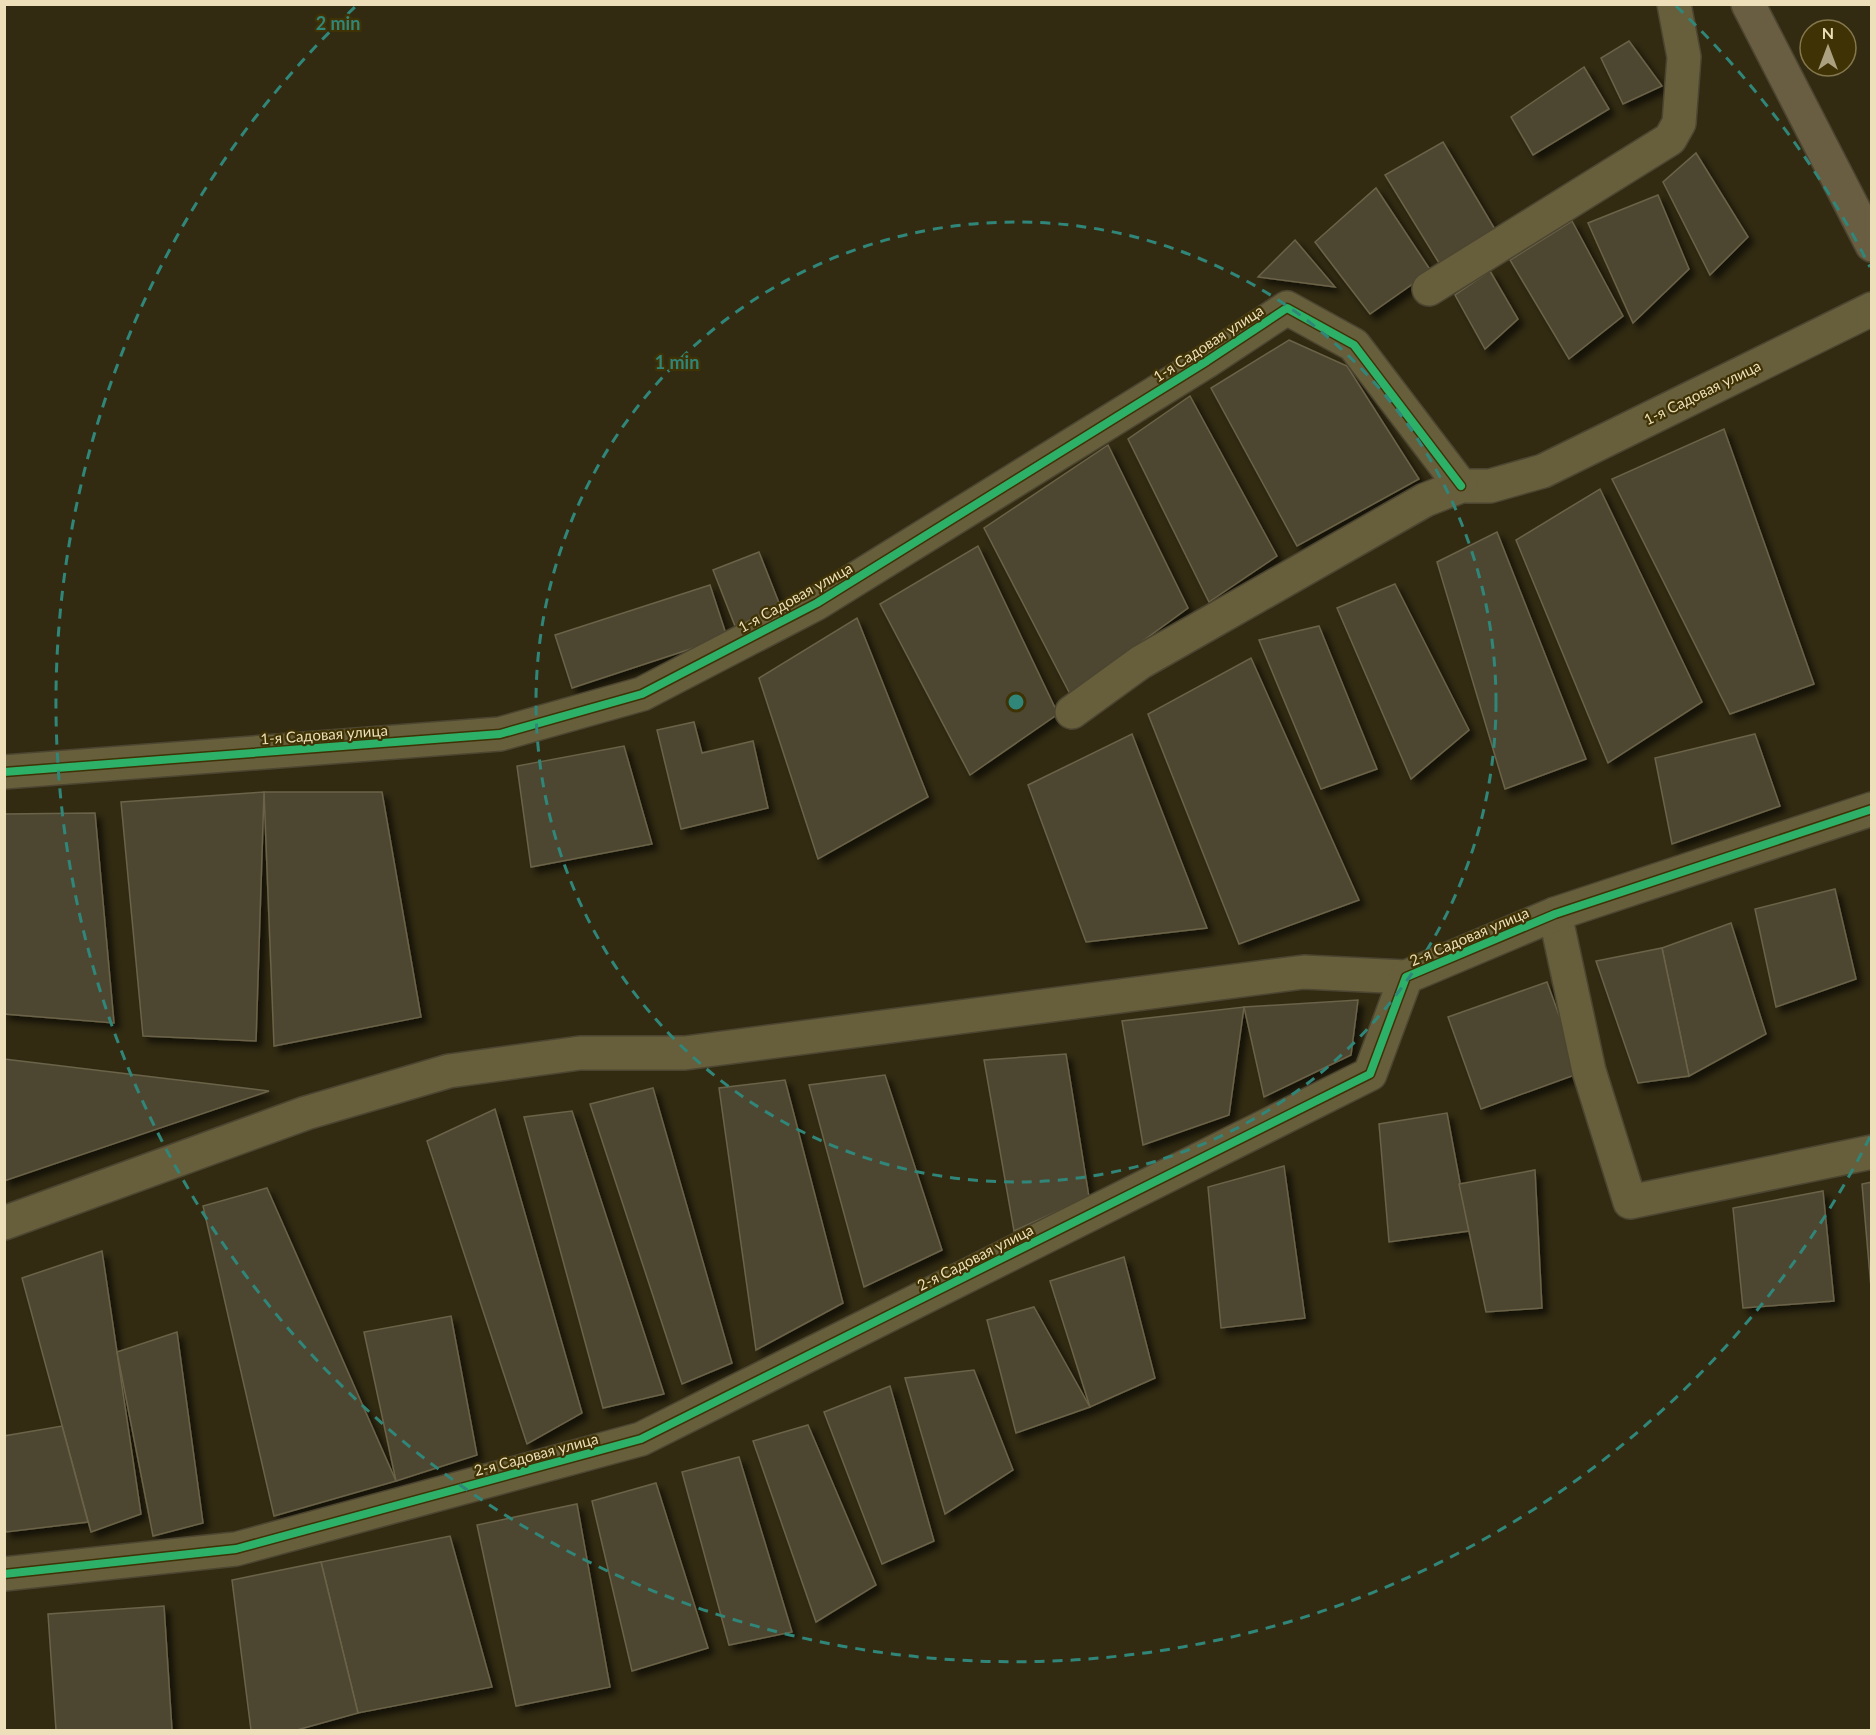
<svg xmlns="http://www.w3.org/2000/svg" width="1876" height="1735" viewBox="0 0 1876 1735" font-family="Lato,sans-serif">
<style>
.building{fill:#4e4731;stroke:#6b6348;stroke-width:1.5;filter:url(#shadow)}
.lines{fill:none;stroke-linecap:round;stroke-linejoin:round}
.minor-casing{stroke:#4c4531;stroke-width:36}
.major-casing{stroke:#4c4531;stroke-width:36}
.minor{stroke:#675e3c;stroke-width:33}
.major{stroke:#695d42;stroke-width:33}
.cycleway-casing{stroke:#3f3205;stroke-width:11}
.cycleway{stroke:#2db169;stroke-width:8}
.ring{fill:none;stroke:#308679;stroke-width:3;stroke-dasharray:10 8}
.labels{text-anchor:middle;dominant-baseline:central;stroke-width:4.5;stroke-linejoin:round;paint-order:stroke}
.street-label{font-size:15px;fill:#ecdfb9;stroke:#3f3205}
.centre{fill:#308679;stroke:#3f3205;stroke-width:3}
.ring-label{font-size:18px;text-anchor:middle;font-weight:bold;fill:#308679;stroke:#3f3205;stroke-width:4.5;stroke-linejoin:round;paint-order:stroke}
</style>
<defs>
<filter id="shadow"><feDropShadow dx="5.5" dy="5.5" stdDeviation="3" flood-color="#0009"/></filter>
</defs>
<rect width="100%" height="100%" fill="#322b12"/>
<g class="building">
<polygon points="1629,41 1662,86 1623,104 1601,58"/>
<polygon points="1584,67 1609,109 1533,155 1511,117"/>
<polygon points="1443,142 1496,231 1439,263 1385,175"/>
<polygon points="1696,153 1748,237 1710,275 1663,182"/>
<polygon points="1376,188 1431,271 1370,314 1315,242"/>
<polygon points="1658,195 1689,269 1633,323 1588,223"/>
<polygon points="1572,221 1623,316 1569,359 1510,260"/>
<polygon points="1295,240 1335,287 1258,277"/>
<polygon points="1490,271 1518,319 1485,349 1455,295"/>
<polygon points="1289,340 1347,366 1419,479 1297,546 1211,388"/>
<polygon points="1190,396 1277,556 1209,602 1128,439"/>
<polygon points="1724,429 1814,684 1730,714 1612,479"/>
<polygon points="1108,445 1188,608 1070,694 984,528"/>
<polygon points="1600,489 1702,702 1608,763 1516,540"/>
<polygon points="1497,532 1586,759 1505,789 1437,562"/>
<polygon points="978,546 1058,714 970,775 880,604"/>
<polygon points="759,552 783,613 737,631 713,570"/>
<polygon points="1395,584 1469,730 1411,779 1337,608"/>
<polygon points="710,585 727,637 572,688 555,635"/>
<polygon points="857,618 928,797 818,859 759,678"/>
<polygon points="1319,626 1377,769 1321,789 1259,640"/>
<polygon points="1251,658 1359,900 1239,944 1148,714"/>
<polygon points="694,722 702,753 753,741 768,808 681,829 657,730"/>
<polygon points="1132,734 1207,928 1086,942 1028,785"/>
<polygon points="1755,734 1780,806 1672,844 1655,758"/>
<polygon points="624,746 652,844 531,867 517,766"/>
<polygon points="264,792 382,792 421,1017 274,1046"/>
<polygon points="264,792 256,1041 143,1036 121,802"/>
<polygon points="95,813 114,1023 4,1014 4,814"/>
<polygon points="1835,889 1856,979 1776,1007 1755,909"/>
<polygon points="1731,923 1766,1034 1689,1076 1662,948"/>
<polygon points="1662,948 1689,1076 1638,1083 1596,961"/>
<polygon points="1547,982 1580,1073 1481,1109 1448,1017"/>
<polygon points="1358,1000 1351,1055 1264,1097 1244,1007"/>
<polygon points="1244,1007 1229,1115 1143,1145 1122,1021"/>
<polygon points="1066,1054 1089,1197 1014,1231 984,1060"/>
<polygon points="4,1059 269,1091 4,1181"/>
<polygon points="885,1075 942,1250 864,1287 809,1085"/>
<polygon points="785,1080 843,1303 756,1350 719,1088"/>
<polygon points="653,1088 732,1363 682,1384 590,1104"/>
<polygon points="495,1109 582,1413 527,1444 427,1141"/>
<polygon points="572,1111 664,1394 603,1408 524,1117"/>
<polygon points="1447,1113 1469,1231 1389,1242 1379,1124"/>
<polygon points="1284,1166 1305,1318 1221,1328 1208,1187"/>
<polygon points="1535,1170 1542,1308 1486,1312 1459,1184"/>
<polygon points="1872,1182 1872,1299 1862,1184"/>
<polygon points="267,1188 396,1481 274,1516 203,1206"/>
<polygon points="1823,1191 1834,1301 1743,1308 1733,1208"/>
<polygon points="102,1251 141,1514 91,1532 22,1278"/>
<polygon points="1124,1257 1155,1378 1090,1407 1050,1281"/>
<polygon points="1034,1307 1090,1407 1016,1433 987,1320"/>
<polygon points="451,1316 477,1455 396,1481 364,1332"/>
<polygon points="177,1332 203,1523 153,1536 117,1352"/>
<polygon points="974,1370 1013,1470 945,1514 905,1378"/>
<polygon points="890,1386 934,1541 882,1564 824,1412"/>
<polygon points="808,1425 876,1585 816,1622 753,1441"/>
<polygon points="62,1426 88,1522 6,1532 4,1523 4,1436"/>
<polygon points="739,1457 792,1632 729,1645 682,1472"/>
<polygon points="656,1483 708,1648 632,1671 592,1501"/>
<polygon points="577,1504 610,1687 516,1706 477,1525"/>
<polygon points="450,1536 492,1687 358,1713 321,1562"/>
<polygon points="321,1562 358,1713 297,1730 251,1730 232,1580"/>
<polygon points="164,1606 172,1730 56,1730 48,1614"/>
</g>
<g class="lines">
<g class="minor-casing">
<g id="minor">
<polyline points="1429,289 1670,139 1679,123 1684,57 1674,4"/>
<polyline points="1072,712 1141,662 1425,500 1461,486 1490,486 1543,471 1872,309"/>
<polyline points="4,772 500,734 642,694 817,603 1207,361 1287,308 1354,345 1461,486"/>
<polyline points="1555,914 1589,1071 1630,1202 1872,1152"/>
<polyline points="4,1223 306,1113 449,1071 580,1053 685,1053 1304,972 1406,977"/>
<polyline points="4,1574 236,1549 641,1439 1370,1074 1406,977 1555,914 1872,809"/>
</g>
</g>
<g class="major-casing">
<polyline id="major" points="1748,4 1872,245"/>
</g>
<use href="#minor" class="minor"/>
<use href="#major" class="major"/>
<g class="cycleway-casing">
<g id="cycleway">
<polyline points="4,772 500,734 642,694 817,603 1207,361 1287,308 1354,345 1461,486"/>
<polyline points="4,1574 236,1549 641,1439 1370,1074 1406,977 1555,914 1872,809"/>
</g>
</g>
<use href="#cycleway" class="cycleway"/>
</g>
<g class="ring">
<circle cx="1016" cy="702" r="480"/>
<path d="M1870 1137A959 959 0 1 1 356 6M1676 6A959 959 0 0 1 1870 267"/>
</g>
<g class="labels">
<g class="street-label">
<text transform="translate(1208 343) rotate(-33)">1-я Садовая улица</text>
<text transform="translate(1702 392) rotate(-26)">1-я Садовая улица</text>
<text transform="translate(795 597) rotate(-29)">1-я Садовая улица</text>
<text transform="translate(324 734) rotate(-4)">1-я Садовая улица</text>
<text transform="translate(1469 936) rotate(-23)">2-я Садовая улица</text>
<text transform="translate(975 1257) rotate(-27)">2-я Садовая улица</text>
<text transform="translate(536 1454) rotate(-15)">2-я Садовая улица</text>
</g>
</g>
<circle cx="1016" cy="702" r="9" class="centre"/>
<g class="ring-label">
<text x="338" y="30">2 min</text>
<text x="677" y="369">1 min</text>
</g>
<rect width="1876" height="1735" fill="none" stroke="#ecdfb9" stroke-width="12"/>
<g transform="translate(1828 48)"><circle r="28" fill="#3f3205" stroke="#84774d" stroke-width="1.5"/>
<path d="M0-4.5L10 22L0 15L-10 22Z" fill="#aba07f"/>
<text y="-9" font-size="16" font-weight="bold" text-anchor="middle" fill="#ecdfb9">N</text>
</g>
</svg>
